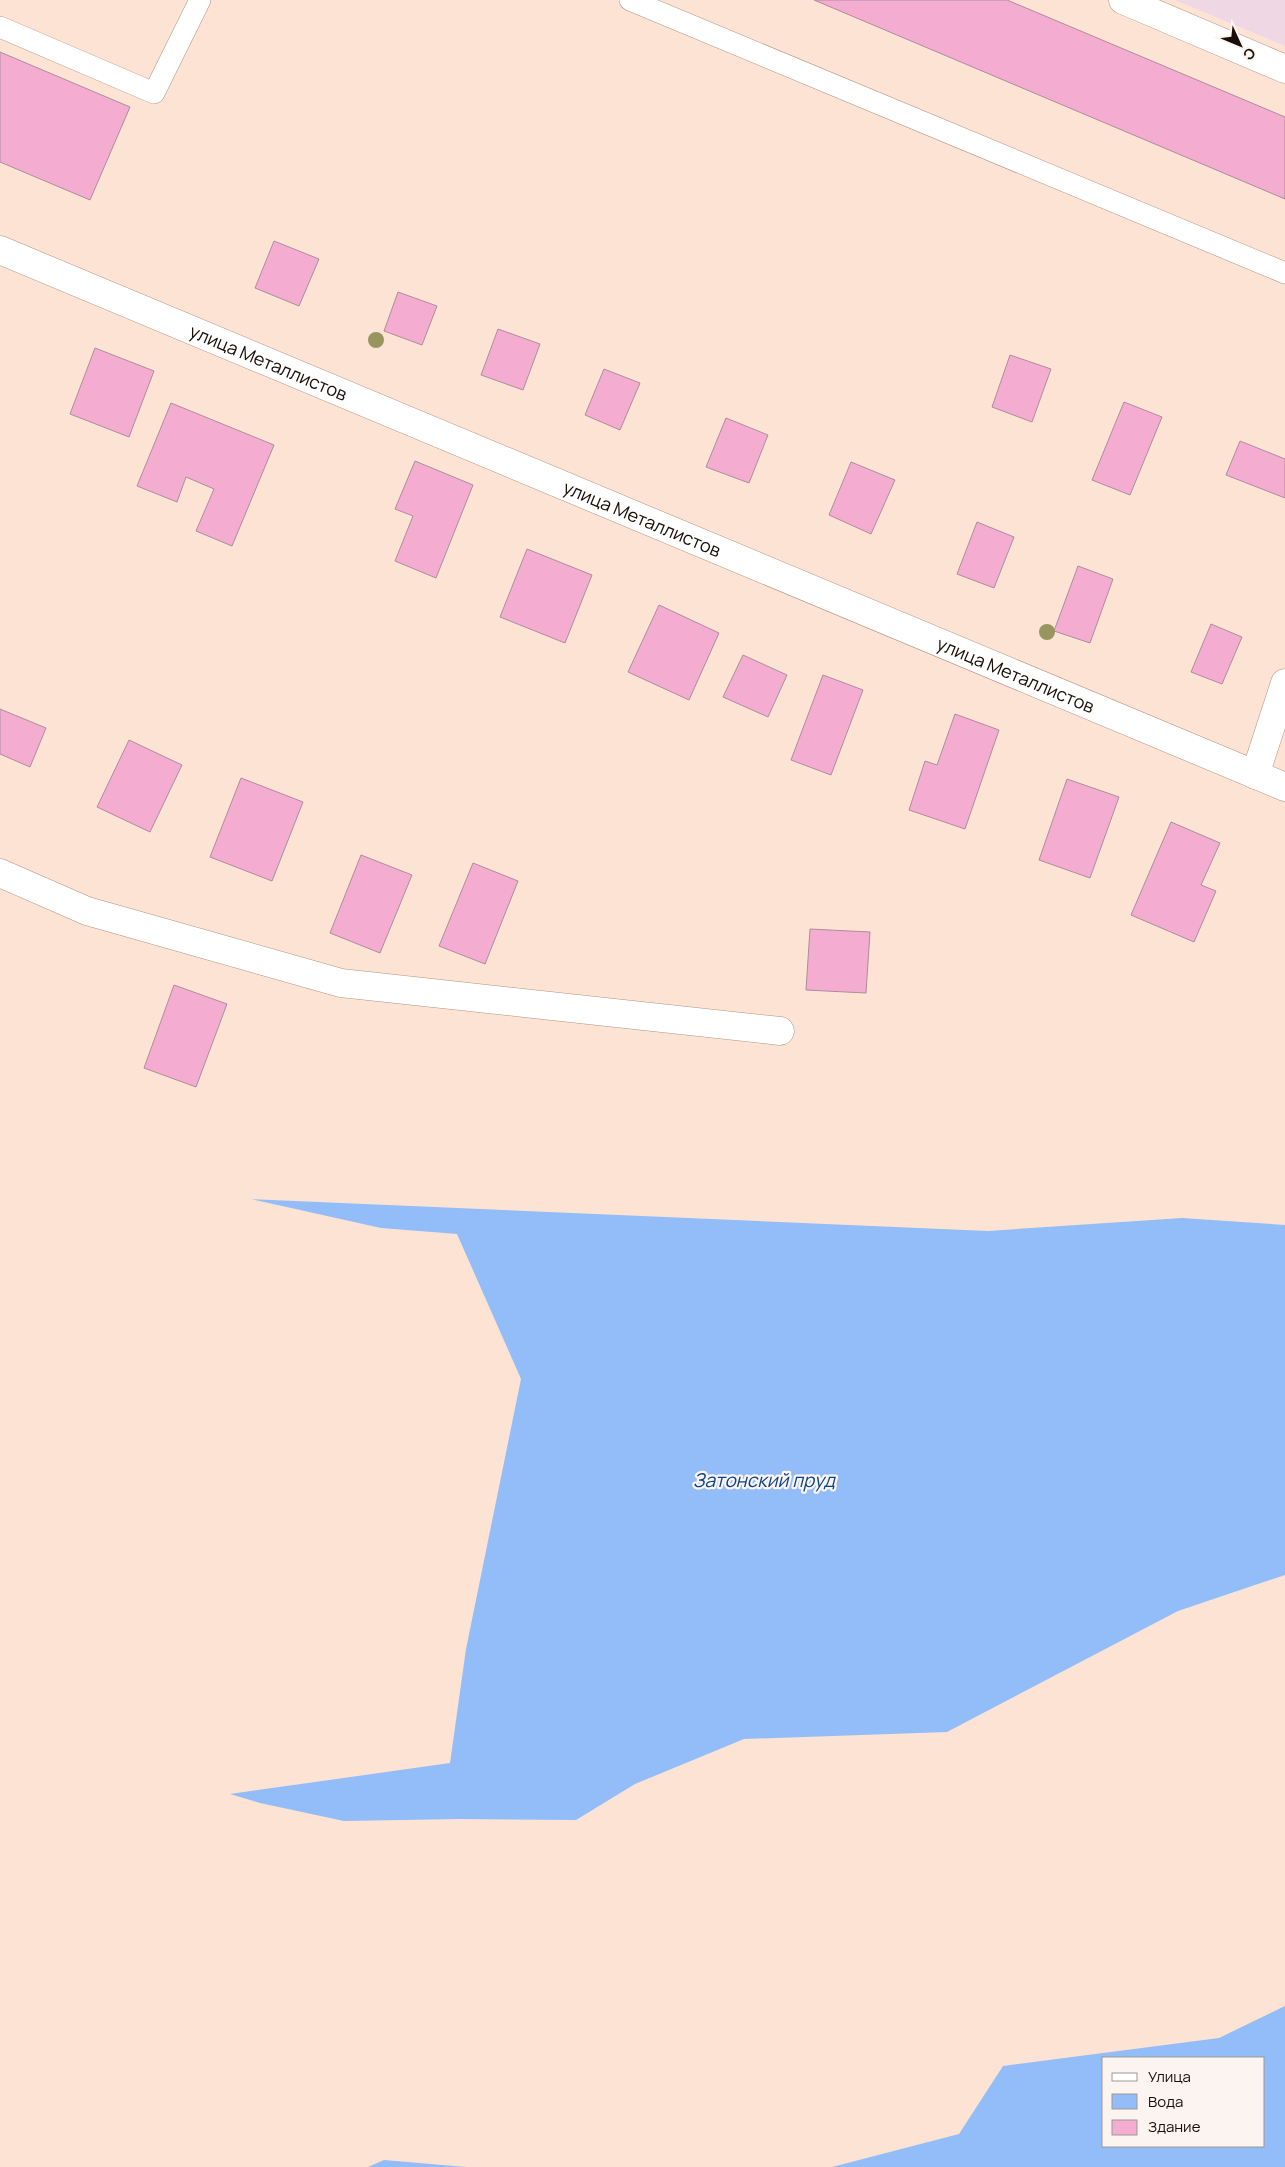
<svg xmlns="http://www.w3.org/2000/svg" width="1285" height="2167" viewBox="0 0 1285 2167" font-family="Manrope,sans-serif">
<style>
.education{fill:#efd7e3}
.water{fill:#93bdf8;fill-rule:evenodd}
.building{fill:#f4acd1;stroke:#ad8d9d}
.lines{fill:none;stroke-linecap:round;stroke-linejoin:round}
.service-casing{stroke:#b29483;stroke-width:22}
.minor-casing{stroke:#b29483;stroke-width:29}
.service{stroke:#fff;stroke-width:21}
.minor{stroke:#fff;stroke-width:28}
.tree{fill:#98955f}
.labels{text-anchor:middle;dominant-baseline:central;stroke-width:4.5;stroke-linejoin:round;paint-order:stroke}
.street-label{font-size:18px;fill:#180d07;stroke:#fbf4f1}
.water-label{font-size:19px;font-style:italic;fill:#0c4488;stroke:#fbf4f1}
</style>
<rect width="100%" height="100%" fill="#fde3d4"/>
<polygon class="education" points="1175,0 1285,0 1285,46"/>
<g class="water">
<polygon points="251,1199 988,1231 1182,1218 1285,1225 1285,1575 1178,1611 947,1732 744,1739 635,1784 576,1820 460,1819 344,1821 260,1803 230,1794 450,1763 466,1649 521,1379 457,1234 381,1228"/>
<path d="M1285,2006V2167H832L959,2134L1003,2066L1219,2038ZM1104,2058H1264V2146H1104Z"/>
<polygon points="384,2160 466,2167 368,2167"/>
</g>
<g class="building">
<polygon points="814,0 1007,0 1285,117 1285,199"/>
<polygon points="0,52 130,107 90,200 0,162"/>
<polygon points="274,241 319,259 299,306 255,288"/>
<polygon points="398,292 437,306 422,345 384,331"/>
<polygon points="498,329 540,344 523,390 481,375"/>
<polygon points="95,348 154,371 129,437 70,414"/>
<polygon points="1010,355 1051,369 1032,422 992,407"/>
<polygon points="604,369 640,383 620,430 585,415"/>
<polygon points="1124,402 1162,417 1130,495 1092,480"/>
<polygon points="171,403 274,445 232,546 196,531 214,489 186,477 177,502 137,486"/>
<polygon points="726,418 768,435 749,483 706,467"/>
<polygon points="1240,441 1285,459 1285,498 1226,475"/>
<polygon points="415,461 473,485 436,578 395,561 413,516 395,509"/>
<polygon points="851,462 895,480 871,534 829,515"/>
<polygon points="977,522 1014,537 994,588 957,574"/>
<polygon points="527,549 592,575 565,643 500,617"/>
<polygon points="1078,566 1113,579 1090,643 1054,631"/>
<polygon points="659,605 719,633 689,700 628,672"/>
<polygon points="1211,624 1242,637 1222,684 1191,672"/>
<polygon points="743,655 787,675 768,717 723,697"/>
<polygon points="823,675 863,690 831,775 791,760"/>
<polygon points="0,709 46,728 30,767 0,754"/>
<polygon points="955,714 999,730 965,829 909,810 925,761 937,765"/>
<polygon points="129,740 182,765 150,832 97,807"/>
<polygon points="241,778 303,802 272,881 210,857"/>
<polygon points="1067,779 1119,797 1090,878 1039,860"/>
<polygon points="1171,822 1220,843 1201,885 1216,891 1194,942 1131,915"/>
<polygon points="361,855 412,875 380,953 330,933"/>
<polygon points="473,863 518,881 485,964 439,946"/>
<polygon points="810,929 870,932 866,993 806,990"/>
<polygon points="174,985 227,1004 196,1087 144,1068"/>
</g>
<g class="lines">
<g class="service-casing">
<g id="service">
<polyline points="630,0 1285,273"/>
<polyline points="0,27 154,93 200,0"/>
</g>
</g>
<g class="minor-casing">
<g id="minor">
<polyline points="1123,0 1285,69"/>
<path id="s1" d="M0,250L1285,787"/>
<polyline points="1255,775 1285,683"/>
<polyline points="0,873 87,911 341,983 780,1031"/>
</g>
</g>
<use href="#service" class="service"/>
<use href="#minor" class="minor"/>
</g>
<g class="tree">
<circle cx="376" cy="340" r="8"/>
<circle cx="1047" cy="632" r="8"/>
</g>
<g class="labels">
<g class="street-label">
<text stroke="none"><textPath href="#s1" startOffset="291">улица Металлистов</textPath></text>
<text stroke="none"><textPath href="#s1" startOffset="696">улица Металлистов</textPath></text>
<text stroke="none"><textPath href="#s1" startOffset="1101">улица Металлистов</textPath></text>
</g>
<g class="water-label">
<text x="764" y="1480">Затонский пруд</text>
</g>
</g>
<rect x="1102" y="2057" width="162" height="90" fill="#fbf4f1" stroke="#a09893"/>
<rect x="1112" y="2073" width="25" height="8" fill="#ffffff" stroke="#a09893"/>
<text x="1148" y="2082" font-size="15" fill="#180d07">Улица</text>
<rect x="1112" y="2094" width="25" height="15" fill="#93bdf8" stroke="#a09893"/>
<text x="1148" y="2107" font-size="15" fill="#180d07">Вода</text>
<rect x="1112" y="2120" width="25" height="15" fill="#f4acd1" stroke="#a09893"/>
<text x="1148" y="2132" font-size="15" fill="#180d07">Здание</text>
<g transform="translate(1240 45) rotate(134)" stroke="#fbf4f1" stroke-width="4" paint-order="stroke">
<path d="M0-4L9 19L0 12L-9 19Z" fill="#180d07"/>
<text y="-8" font-size="14" font-weight="bold" text-anchor="middle" fill="#180d07">С</text>
</g>
</svg>
